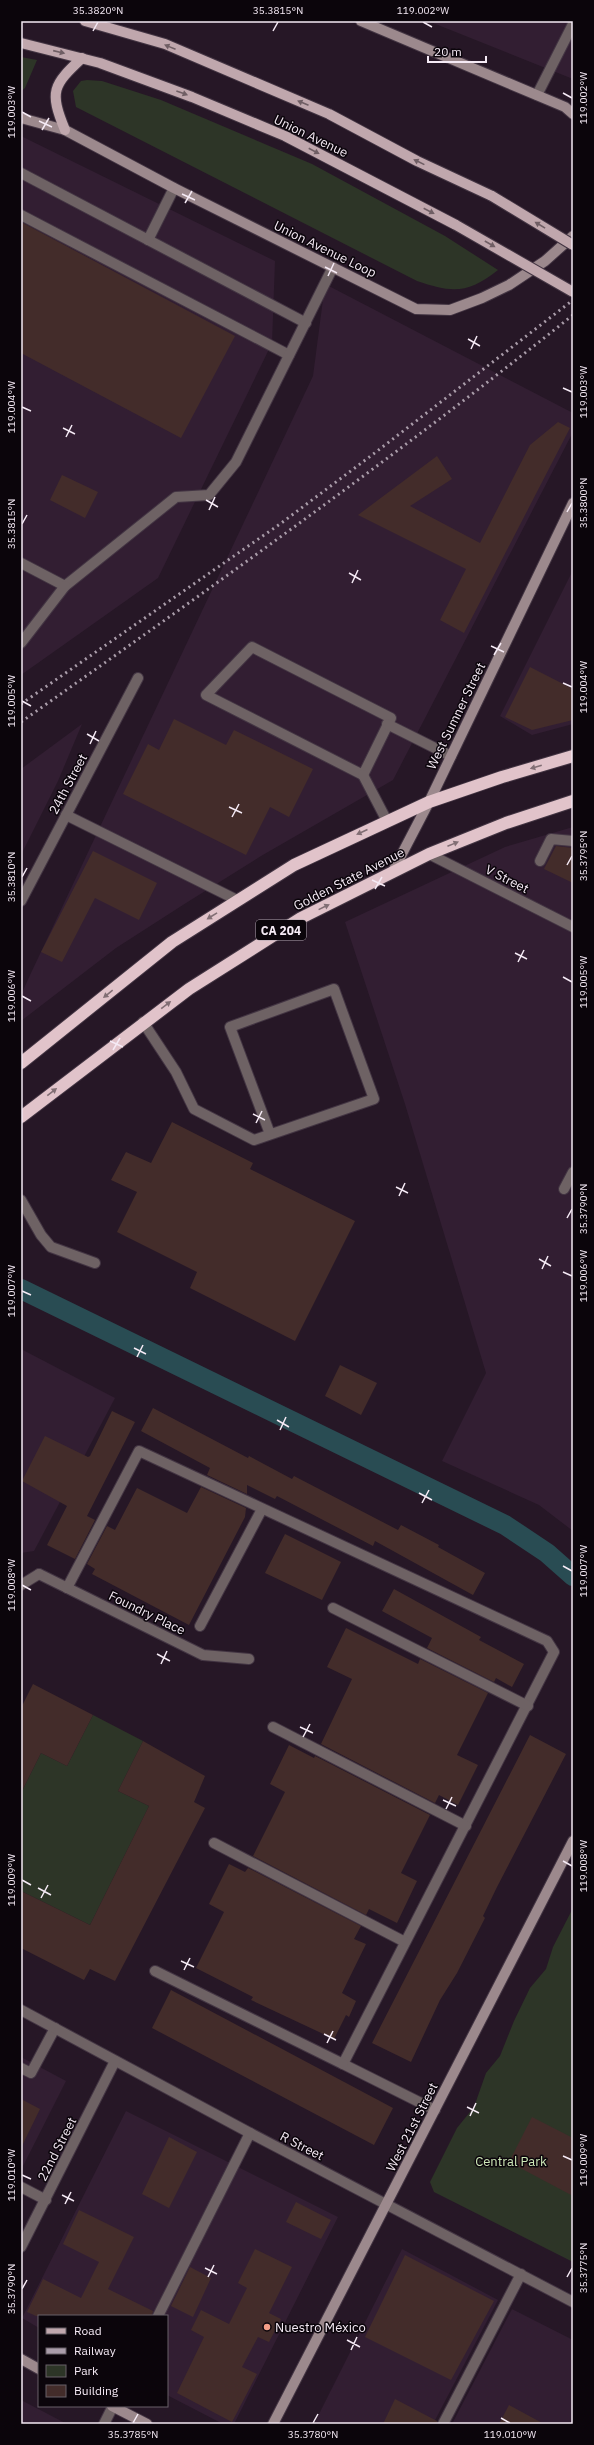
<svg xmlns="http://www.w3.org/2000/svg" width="594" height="2445" viewBox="0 0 594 2445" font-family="'IBM Plex Sans',sans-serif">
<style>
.built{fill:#321e32}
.green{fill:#2d3527}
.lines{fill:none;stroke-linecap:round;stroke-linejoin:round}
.canal{stroke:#294c53;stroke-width:20}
.building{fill:#432c2a}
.lane-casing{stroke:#433543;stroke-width:12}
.street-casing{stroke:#433543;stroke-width:12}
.secondary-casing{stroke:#433543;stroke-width:12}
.primary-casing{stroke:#433543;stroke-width:12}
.highway-casing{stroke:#433543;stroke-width:14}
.lane{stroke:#6e6264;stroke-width:10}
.street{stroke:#6e6264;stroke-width:10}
.secondary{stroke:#9c898d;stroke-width:10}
.primary{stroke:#c0a7ad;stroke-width:10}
.highway{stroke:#e1c3ca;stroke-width:12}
.rail{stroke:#aa9daa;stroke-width:3;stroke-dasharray:2 4;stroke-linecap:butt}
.primary-bridge-casing{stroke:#433543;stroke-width:12;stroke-linecap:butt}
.primary-bridge{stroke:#c0a7ad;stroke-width:10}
.oneway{fill:#6f5e64}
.oneway2{fill:#816e74}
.ticks{fill:none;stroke:#f5eaf5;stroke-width:1.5}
.poi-dot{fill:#f49e87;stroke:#0b050b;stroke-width:1.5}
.labels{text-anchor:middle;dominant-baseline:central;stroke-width:3;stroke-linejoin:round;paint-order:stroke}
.shield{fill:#0b050b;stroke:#afa5af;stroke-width:1}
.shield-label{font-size:12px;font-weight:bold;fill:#f5eaf5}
.street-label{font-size:13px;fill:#f5eaf5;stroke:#0b050b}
.park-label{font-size:13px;fill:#cfeab9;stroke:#0b050b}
.poi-label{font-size:13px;fill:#f5eaf5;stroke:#0b050b;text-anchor:start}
.neatline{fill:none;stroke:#f5eaf5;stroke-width:1.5}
.ticks-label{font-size:10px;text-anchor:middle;fill:#f5eaf5}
</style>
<rect width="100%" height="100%" fill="#261726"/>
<g class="built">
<polygon points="428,21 573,21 573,79"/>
<polygon points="21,136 275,261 272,343 158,578 21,675"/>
<polygon points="325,284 573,413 573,432 393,780 261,856 186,903 116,948 21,1021 21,995 31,973 313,376"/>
<polygon points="573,570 573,724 532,735 500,716"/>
<polygon points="82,724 58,781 21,855 21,769"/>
<polygon points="573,827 573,1531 539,1505 442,1461 486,1373 405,1104 345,922 505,847"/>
<polygon points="21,1349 115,1398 34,1551 21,1553"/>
<polygon points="21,2057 66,2081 21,2170"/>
<polygon points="126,2111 338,2217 234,2424 223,2424 167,2395 167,2316 39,2316 39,2328 22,2318"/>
<polygon points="402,2249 498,2300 433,2424 314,2424"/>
<polygon points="512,2309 573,2340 573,2424 452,2424"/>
<polygon points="21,2400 67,2424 21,2424"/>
</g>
<g class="green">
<polygon points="21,57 37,60 25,88 21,91"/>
<path d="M87,80L102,81L161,100L312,164L445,236L498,270C468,294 452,293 417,281L76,107L73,91L81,81Z"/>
<polygon points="93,1715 143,1741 118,1791 149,1806 90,1925 21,1891 21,1793 41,1753 67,1766"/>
<polygon points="573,1908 573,2262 434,2192 430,2182 457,2128 474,2107 486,2073 500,2056 514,2021 530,1988 546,1969 553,1947"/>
</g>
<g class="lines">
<polyline class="canal" points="21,1289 505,1525 547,1553 573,1576"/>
</g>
<g class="building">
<polygon points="21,222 235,336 181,438 21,353"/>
<polygon points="558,422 570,428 464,633 440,620 466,569 358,515 437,456 452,479 410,506 480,543 530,445"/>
<polygon points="62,475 98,492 85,518 50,500"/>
<polygon points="530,667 573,689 573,720 532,730 505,717"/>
<polygon points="174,719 226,745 234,730 313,769 289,817 270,807 246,855 123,794 148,744 159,750"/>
<polygon points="556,846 573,848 573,883 544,869"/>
<polygon points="93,851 157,883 139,920 95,898 62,962 41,952"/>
<polygon points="172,1122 253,1163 250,1169 355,1221 295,1341 190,1288 197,1272 117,1232 137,1192 111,1180 126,1152 151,1163"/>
<polygon points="340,1365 377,1383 361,1415 325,1396"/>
<polygon points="153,1408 248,1458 249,1456 292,1479 294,1476 398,1530 401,1525 439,1545 438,1547 485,1573 473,1595 375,1541 373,1546 277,1496 275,1499 247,1485 247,1494 207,1475 210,1468 141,1431"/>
<polygon points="112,1411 135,1422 87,1516 95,1520 75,1559 47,1545 67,1506 22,1481 45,1436 88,1457 90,1456"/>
<polygon points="201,1487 246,1508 245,1517 189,1625 92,1574 95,1569 87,1564 107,1526 115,1530 137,1488 187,1513"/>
<polygon points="285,1534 341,1562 322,1600 265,1573"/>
<polygon points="394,1589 481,1637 479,1640 524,1664 512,1687 496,1678 494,1682 427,1648 432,1638 382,1611"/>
<polygon points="346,1628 418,1664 420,1659 488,1693 457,1755 478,1765 458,1805 439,1795 435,1803 321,1744 352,1679 327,1667"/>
<polygon points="33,1684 93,1715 67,1766 41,1753 21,1793 21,1708"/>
<polygon points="530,1735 566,1754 497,1887 483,1916 485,1918 457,1973 440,2000 411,2062 372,2043"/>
<polygon points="143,1741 205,1776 194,1802 205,1808 115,1981 90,1969 84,1980 21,1948 21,1891 90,1925 149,1806 118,1791"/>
<polygon points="289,1745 314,1758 315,1756 430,1815 401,1873 417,1881 397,1923 369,1909 366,1915 253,1856 285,1792 270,1784"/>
<polygon points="229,1864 245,1872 248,1868 361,1926 354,1939 366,1944 342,1993 356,2001 349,2017 346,2015 334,2039 251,2000 253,1997 196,1968 224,1912 209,1904"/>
<polygon points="171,1990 393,2108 374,2145 152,2028"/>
<polygon points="21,2099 40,2109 21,2148"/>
<polygon points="532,2117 573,2138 573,2196 509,2162"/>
<polygon points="169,2137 197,2152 169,2208 142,2194"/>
<polygon points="296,2202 331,2220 321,2239 286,2222"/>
<polygon points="79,2210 134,2237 108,2289 153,2311 152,2316 36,2316 27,2312 43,2279 81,2298 99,2262 63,2244"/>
<polygon points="255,2249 292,2267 269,2313 281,2319 269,2342 258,2337 242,2367 257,2374 232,2422 177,2393 204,2337 191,2330 201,2310 229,2324 247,2288 238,2283"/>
<polygon points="405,2255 494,2301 451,2380 365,2337"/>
<polygon points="190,2267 211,2278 193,2317 171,2306"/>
<polygon points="395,2399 437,2421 437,2424 383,2424"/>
<polygon points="509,2405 544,2424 499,2424"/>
</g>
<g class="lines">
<g class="lane-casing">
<g id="lane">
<polyline points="537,95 573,24"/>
<polyline points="21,173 306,323"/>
<polyline points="21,215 289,355"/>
<polyline points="148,240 174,188"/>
<polyline points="21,563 65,586 176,497 209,495 236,462 333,267"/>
<polyline points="21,643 65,586"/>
<polygon points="252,647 391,718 363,775 206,695"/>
<polyline points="387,724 451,756"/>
<polyline points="363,775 387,821"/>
<polyline points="66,815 237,900"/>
<polyline points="540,861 551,839 573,841"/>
<polyline points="143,1022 176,1072 194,1109 254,1140 374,1099 334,989 230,1027 270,1134"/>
<polyline points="21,1200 41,1235 51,1247 95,1263"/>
<polyline points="39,1574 203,1655 249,1659"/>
<polyline points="67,1588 139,1451 547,1641 554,1652 343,2064 435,2110"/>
<polyline points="333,1608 528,1706"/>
<polyline points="200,1626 262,1509"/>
<polyline points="273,1727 466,1826"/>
<polyline points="214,1843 405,1942"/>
<polyline points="155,1971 343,2064"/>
<polyline points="21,2068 31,2073 55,2028"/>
<polyline points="21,2187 46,2200"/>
<polyline points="158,2316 250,2133"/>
<polyline points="104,2424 113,2406"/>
<polyline points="443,2424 521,2274"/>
</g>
</g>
<g class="street-casing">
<g id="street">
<polyline points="429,854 573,927"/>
<polyline points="21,901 138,678"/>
<polyline points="564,1189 573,1172"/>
<polyline points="21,1585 39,1574"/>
<polyline points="21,2010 250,2133 573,2302"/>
<polyline points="21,2247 115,2061"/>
</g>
</g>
<g class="secondary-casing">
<g id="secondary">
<polyline points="361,21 565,107 573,114"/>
<polyline points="21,118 65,130 174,188 416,309 450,310 482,298 509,285 545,261 573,236"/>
<polyline points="392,873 429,802 573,503"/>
<polyline points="21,2359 39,2369"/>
<polyline points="112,2406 147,2424"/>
<polyline points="273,2424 573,1841"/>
</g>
</g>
<g class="primary-casing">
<g id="primary">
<polyline points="85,21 165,44 329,114 417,161 492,196"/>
<polyline points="21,43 100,63 192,97 285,136 456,225"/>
<path d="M65,130C49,91 53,85 82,58"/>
</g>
</g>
<g class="highway-casing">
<g id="highway">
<polyline points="21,1063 172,942 294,865 429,802 502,777 573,756"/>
<polyline points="21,1117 189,989 301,918 429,854 506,823 573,801"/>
</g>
</g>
<use href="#lane" class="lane"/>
<use href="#street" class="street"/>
<use href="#secondary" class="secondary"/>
<use href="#primary" class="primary"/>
<use href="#highway" class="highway"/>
<g class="rail">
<polyline points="21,704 280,524 376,452 573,300"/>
<path d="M21,722C208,590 394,458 573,315"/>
</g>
<g class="primary-bridge-casing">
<g id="primary-bridge">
<polyline points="492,196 573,245"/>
<polyline points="456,225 573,292"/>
</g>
</g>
<use href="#primary-bridge" class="primary-bridge"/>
</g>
<defs><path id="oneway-solid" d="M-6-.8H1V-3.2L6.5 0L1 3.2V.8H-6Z"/></defs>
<g class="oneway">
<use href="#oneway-solid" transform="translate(170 47) rotate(-158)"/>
<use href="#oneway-solid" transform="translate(59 52) rotate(13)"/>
<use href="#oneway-solid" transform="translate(182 93) rotate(20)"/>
<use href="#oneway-solid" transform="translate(303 103) rotate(-157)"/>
<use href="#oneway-solid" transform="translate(314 151) rotate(28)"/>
<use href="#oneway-solid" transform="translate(419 162) rotate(-154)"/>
<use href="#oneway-solid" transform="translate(429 211) rotate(27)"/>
<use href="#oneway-solid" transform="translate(540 225) rotate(-149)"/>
<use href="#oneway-solid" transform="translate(490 244) rotate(30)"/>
</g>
<g class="oneway2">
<use href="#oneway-solid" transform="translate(536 767) rotate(164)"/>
<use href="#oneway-solid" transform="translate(362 832) rotate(156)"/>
<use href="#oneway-solid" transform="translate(453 844) rotate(-22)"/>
<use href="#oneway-solid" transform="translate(324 907) rotate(-26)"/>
<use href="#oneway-solid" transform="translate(212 916) rotate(148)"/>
<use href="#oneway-solid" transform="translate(108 994) rotate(141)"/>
<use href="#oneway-solid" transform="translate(166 1005) rotate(-37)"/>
<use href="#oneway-solid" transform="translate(52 1092) rotate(-38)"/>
</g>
<path class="ticks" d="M423,22L432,27M93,31L98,22M273,31L278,22M563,93L572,98M22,112L31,117M39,121L52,127M42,130L49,118M182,194L195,200M185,203L192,191M325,267L337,273M328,276L334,263M468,339L480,346M471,349L477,336M563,388L572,392M22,407L31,411M63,428L75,434M66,437L72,425M206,500L218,507M209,510L215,497M567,512L572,503M22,524L27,515M349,573L361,580M352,583L358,570M491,646L504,652M494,655L501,643M563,683L572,687M22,701L31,706M87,734L99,741M90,744L96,731M229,807L242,813M232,817L239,804M567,865L572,856M22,877L27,868M372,880L385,886M375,889L382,877M515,953L527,959M518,962L524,950M563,977L572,982M22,996L31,1001M110,1041L123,1047M113,1050L120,1038M253,1114L265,1120M256,1123L262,1111M396,1187L408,1193M399,1196L405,1183M567,1218L572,1209M539,1259L551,1266M542,1269L548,1256M563,1272L572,1276M22,1291L31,1295M134,1348L146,1354M137,1357L143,1345M277,1420L289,1427M280,1430L286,1417M419,1493L432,1500M422,1503L429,1490M563,1566L572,1571M22,1585L31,1590M157,1654L170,1661M161,1664L167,1651M300,1727L313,1733M303,1737L310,1724M443,1800L456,1806M446,1809L452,1797M563,1861L572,1866M22,1880L31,1885M38,1888L51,1895M41,1898L48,1885M181,1961L194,1967M184,1970L190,1958M324,2034L336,2040M327,2043L333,2031M467,2107L479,2113M470,2116L476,2103M563,2156L572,2160M22,2175L31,2179M62,2195L74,2201M65,2204L71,2192M205,2268L217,2274M208,2277L214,2265M567,2277L572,2268M22,2289L27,2280M347,2340L360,2347M351,2350L357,2337M501,2418L510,2423M133,2423L138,2414M313,2423L318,2414"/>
<circle class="poi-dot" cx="267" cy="2327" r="4"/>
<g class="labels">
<rect class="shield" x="256" y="920" width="50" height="20" rx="3"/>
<g class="shield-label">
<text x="281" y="930">CA 204</text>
</g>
<g class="street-label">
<text transform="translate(311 136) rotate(26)">Union Avenue</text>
<text transform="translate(325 249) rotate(26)">Union Avenue Loop</text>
<text transform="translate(456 716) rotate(-64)">West Sumner Street</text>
<text transform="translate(68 784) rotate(-62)">24th Street</text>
<text transform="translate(349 879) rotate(-27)">Golden State Avenue</text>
<text transform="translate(507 879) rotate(27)">V Street</text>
<text transform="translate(147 1613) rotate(26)">Foundry Place</text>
<text transform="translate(412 2127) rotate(-63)">West 21st Street</text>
<text transform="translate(302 2146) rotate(27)">R Street</text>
<text transform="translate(57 2149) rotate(-63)">22nd Street</text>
</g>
<g class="park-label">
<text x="511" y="2161">Central Park</text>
</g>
<g class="poi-label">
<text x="275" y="2327">Nuestro México</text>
</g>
</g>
<rect width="594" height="2445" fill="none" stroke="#0b050b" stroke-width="44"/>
<rect x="38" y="2315" width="130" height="92" fill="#0b050b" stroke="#696169"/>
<rect x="46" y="2328" width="20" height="6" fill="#c0a7ad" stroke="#696169"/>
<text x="74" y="2335" font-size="12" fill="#f5eaf5">Road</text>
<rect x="46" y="2348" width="20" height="6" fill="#aa9daa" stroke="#696169"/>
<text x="74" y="2355" font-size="12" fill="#f5eaf5">Railway</text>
<rect x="46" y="2365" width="20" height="12" fill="#2d3527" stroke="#696169"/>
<text x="74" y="2375" font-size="12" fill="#f5eaf5">Park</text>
<rect x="46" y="2385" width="20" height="12" fill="#432c2a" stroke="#696169"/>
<text x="74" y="2395" font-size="12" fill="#f5eaf5">Building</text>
<path d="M428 56v6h58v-6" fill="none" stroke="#f5eaf5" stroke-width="2"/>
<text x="434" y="56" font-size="12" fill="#f5eaf5" stroke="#0b050b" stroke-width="3" paint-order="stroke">20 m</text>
<rect x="22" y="22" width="550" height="2401" class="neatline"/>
<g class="ticks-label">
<text x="98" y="14">35.3820°N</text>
<text x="278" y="14">35.3815°N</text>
<text x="423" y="14">119.002°W</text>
<text transform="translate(583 98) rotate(-90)" y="4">119.002°W</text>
<text transform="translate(11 112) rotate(-90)" y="4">119.003°W</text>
<text transform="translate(583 392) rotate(-90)" y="4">119.003°W</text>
<text transform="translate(11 407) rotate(-90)" y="4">119.004°W</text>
<text transform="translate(583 503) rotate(-90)" y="4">35.3800°N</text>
<text transform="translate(11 524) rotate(-90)" y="4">35.3815°N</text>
<text transform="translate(583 687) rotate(-90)" y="4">119.004°W</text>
<text transform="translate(11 701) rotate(-90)" y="4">119.005°W</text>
<text transform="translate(583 856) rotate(-90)" y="4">35.3795°N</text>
<text transform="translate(11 877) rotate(-90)" y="4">35.3810°N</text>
<text transform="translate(583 982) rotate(-90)" y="4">119.005°W</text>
<text transform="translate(11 996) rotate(-90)" y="4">119.006°W</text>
<text transform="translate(583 1209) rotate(-90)" y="4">35.3790°N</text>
<text transform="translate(583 1276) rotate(-90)" y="4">119.006°W</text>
<text transform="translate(11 1291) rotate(-90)" y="4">119.007°W</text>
<text transform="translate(583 1571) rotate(-90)" y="4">119.007°W</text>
<text transform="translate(11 1585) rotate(-90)" y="4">119.008°W</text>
<text transform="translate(583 1866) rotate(-90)" y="4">119.008°W</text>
<text transform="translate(11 1880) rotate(-90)" y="4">119.009°W</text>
<text transform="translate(583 2160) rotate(-90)" y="4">119.009°W</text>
<text transform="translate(11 2175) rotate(-90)" y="4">119.010°W</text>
<text transform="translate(583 2268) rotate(-90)" y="4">35.3775°N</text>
<text transform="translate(11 2289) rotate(-90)" y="4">35.3790°N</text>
<text x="133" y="2438">35.3785°N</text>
<text x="313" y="2438">35.3780°N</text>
<text x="510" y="2438">119.010°W</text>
</g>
</svg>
